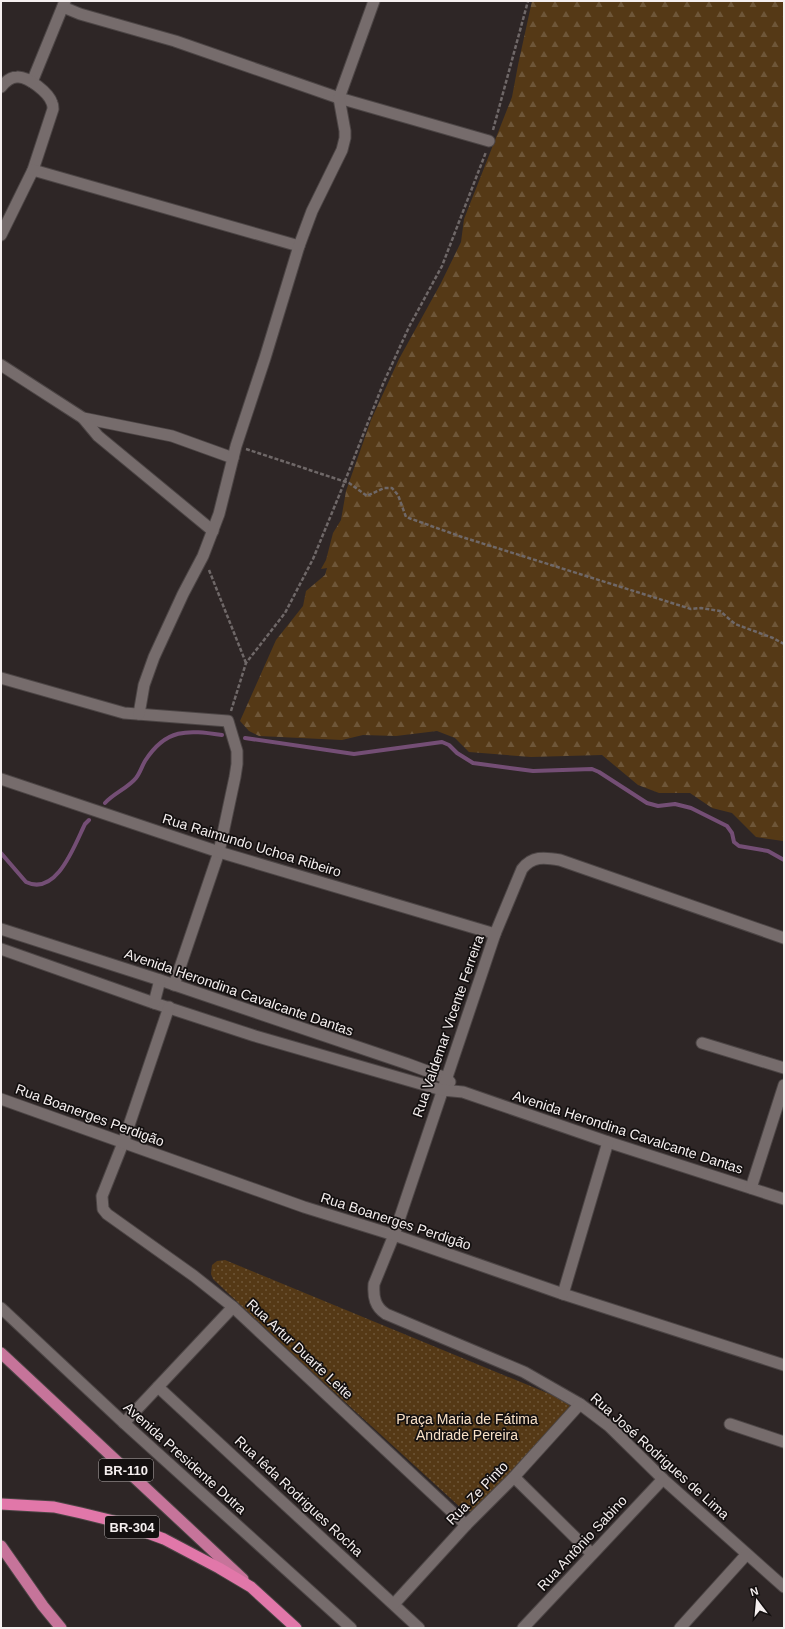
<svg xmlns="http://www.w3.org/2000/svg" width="785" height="1629" viewBox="0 0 785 1629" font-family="Helvetica,sans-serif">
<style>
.forest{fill:url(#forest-firs)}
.park{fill:url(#park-dots)}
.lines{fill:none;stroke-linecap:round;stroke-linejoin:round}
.stream{stroke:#744e75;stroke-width:4}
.minor-casing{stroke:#4c4545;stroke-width:13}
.tertiary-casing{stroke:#4c4545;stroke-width:13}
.primary-casing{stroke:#4c4545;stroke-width:13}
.trunk-casing{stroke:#4c4545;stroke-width:13}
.path{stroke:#6f6868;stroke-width:2.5;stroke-dasharray:4 2;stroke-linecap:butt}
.minor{stroke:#766c6c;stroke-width:11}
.tertiary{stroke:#766c6c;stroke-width:11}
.primary{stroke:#c6749a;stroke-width:11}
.trunk{stroke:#e177a9;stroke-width:11}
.labels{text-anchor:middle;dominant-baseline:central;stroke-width:3.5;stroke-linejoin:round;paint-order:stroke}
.shield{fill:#141010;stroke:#b2acac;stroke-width:1}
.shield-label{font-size:13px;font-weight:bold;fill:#f5efef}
.street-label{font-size:14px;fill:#f5efef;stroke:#141010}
.park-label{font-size:14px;fill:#f8e0c6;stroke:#141010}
</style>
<defs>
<pattern id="forest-firs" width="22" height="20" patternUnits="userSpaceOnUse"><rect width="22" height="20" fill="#553916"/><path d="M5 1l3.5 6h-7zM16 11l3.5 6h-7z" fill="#6e5638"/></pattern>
<pattern id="park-dots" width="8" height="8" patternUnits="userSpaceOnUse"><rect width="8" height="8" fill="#553916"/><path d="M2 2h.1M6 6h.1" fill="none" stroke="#6e5638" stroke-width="1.8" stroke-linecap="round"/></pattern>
</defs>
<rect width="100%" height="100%" fill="#2e2626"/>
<polygon class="forest" points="532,1 784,1 784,843 783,841 756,837 732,813 712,808 690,793 659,793 638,785 602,755 531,757 469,752 455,738 437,731 396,736 363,735 342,740 259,736 249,731 240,721 276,640 303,606 306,591 325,575 327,568 321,569 326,560 333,533 341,520 346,491 371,420 399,359 441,283 461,242 464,219 512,97 518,65"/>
<path class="park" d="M225,1260L569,1402L570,1410L475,1511C470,1513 466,1510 461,1508L298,1359L213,1279L211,1274L212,1265L217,1261Z"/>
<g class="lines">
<g class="stream">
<polyline points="245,738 354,754 442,742 449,745 457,753 473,763 533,771 592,769 599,772 647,803 658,806 675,804 691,808 727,826 732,833 734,842 739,846 768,851 784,860"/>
<path d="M105,803C114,793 128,788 136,778C140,773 142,766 145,761C166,728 187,730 222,735"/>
<path d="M1,853L26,882C57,897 75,844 85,824L89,820"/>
</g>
<g class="minor-casing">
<g id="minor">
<polyline points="63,7 80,14 175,41 339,98 489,141"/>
<polyline points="32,82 65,1"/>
<path d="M1,87C5,82 11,77 17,77C28,76 49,93 52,103C53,105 53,107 53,109L33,170L1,235"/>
<polyline points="33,170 299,246"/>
<polyline points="1,365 83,418 172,436 233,458"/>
<polyline points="83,418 98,436 213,531"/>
<polyline points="1,678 124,713 228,721 237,751 237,764 235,777 219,852 174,985"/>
<polyline points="139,714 144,685 154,657 183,594 203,556 219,514 236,446 265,358 299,246 312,211 342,150 345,138 345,131 339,98 374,1"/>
<polyline points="1,779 219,852 495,934"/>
<polyline points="1,929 160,980 408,1064 446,1078 450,1082"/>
<path d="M784,938L560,860C544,857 532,856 522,869L495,934L394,1235L374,1284C373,1297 375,1307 386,1314L524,1372L580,1404L609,1426L663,1479L784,1587"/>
<polyline points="1,949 154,1003 255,1036 442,1090 463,1092 608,1142 784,1199"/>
<polyline points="154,1003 160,980"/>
<polyline points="169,1007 123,1143 102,1196 103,1209 107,1214 194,1276 233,1307 466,1525"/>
<polyline points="702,1043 784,1068"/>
<polyline points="1,1099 304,1207 394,1235 563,1294 784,1365"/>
<polyline points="751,1188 784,1085"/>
<polyline points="563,1294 608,1142"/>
<polyline points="158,1387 419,1628"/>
<polyline points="124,1423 233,1307"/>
<polyline points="730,1424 784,1442"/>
<polyline points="514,1477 592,1554"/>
<polyline points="394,1604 466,1525 514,1477 580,1404"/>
<polyline points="523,1628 663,1479"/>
<polyline points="680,1628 746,1555"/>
</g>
</g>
<g class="tertiary-casing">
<polyline id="tertiary" points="1,1308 124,1423 351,1628"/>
</g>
<g class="primary-casing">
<g id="primary">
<polyline points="1,1353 243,1579"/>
<polyline points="1,1546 43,1606 61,1628"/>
</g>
</g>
<g class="trunk-casing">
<polyline id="trunk" points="1,1504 54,1507 81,1513 118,1522 164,1539 219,1568 251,1587 296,1628"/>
</g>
<g class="path">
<polyline points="493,130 528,1"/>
<polyline points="246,449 349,483 367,496 384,488 392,488 398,495 406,517 462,537 691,609 701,608 720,611 735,624 773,638 784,644"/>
<polyline points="209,570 246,663"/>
<polyline points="231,711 246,663 285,613 313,559 345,481 383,384 409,327 442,266 486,152"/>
</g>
<use href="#minor" class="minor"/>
<use href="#tertiary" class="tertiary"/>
<use href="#primary" class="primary"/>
<use href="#trunk" class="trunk"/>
</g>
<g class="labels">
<g class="shield">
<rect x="99" y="1459" width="54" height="22" rx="3"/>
<rect x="105" y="1516" width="54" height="22" rx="3"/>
</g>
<g class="shield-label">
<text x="126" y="1470">BR-110</text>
<text x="132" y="1527">BR-304</text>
</g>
<g class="street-label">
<text transform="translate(252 845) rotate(17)">Rua Raimundo Uchoa Ribeiro</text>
<text transform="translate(239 992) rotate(19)">Avenida Herondina Cavalcante Dantas</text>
<text transform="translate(448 1026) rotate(-71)">Rua Valdemar Vicente Ferreira</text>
<text transform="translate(90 1115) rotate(20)">Rua Boanerges Perdigão</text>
<text transform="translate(628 1132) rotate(18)">Avenida Herondina Cavalcante Dantas</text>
<text transform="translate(396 1221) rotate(18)">Rua Boanerges Perdigão</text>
<text transform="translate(300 1349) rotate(43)">Rua Artur Duarte Leite</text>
<text transform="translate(660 1456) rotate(42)">Rua José Rodrigues de Lima</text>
<text transform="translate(185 1458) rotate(42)">Avenida Presidente Dutra</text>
<text transform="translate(477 1493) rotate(-46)">Rua Ze Pinto</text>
<text transform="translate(299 1496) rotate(43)">Rua Iêda Rodrigues Rocha</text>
<text transform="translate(582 1543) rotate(-47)">Rua Antônio Sabino</text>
</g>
<g class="park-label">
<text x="467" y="1419">Praça Maria de Fátima<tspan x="467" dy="16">Andrade Pereira</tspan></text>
</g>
</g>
<rect width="785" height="1629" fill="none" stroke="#f5efef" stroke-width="4"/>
<g transform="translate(757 1601) rotate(344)" stroke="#141010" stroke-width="3" paint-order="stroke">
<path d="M0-3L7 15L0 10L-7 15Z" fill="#f5efef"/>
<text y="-6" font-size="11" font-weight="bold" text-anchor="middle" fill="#f5efef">N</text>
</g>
</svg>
